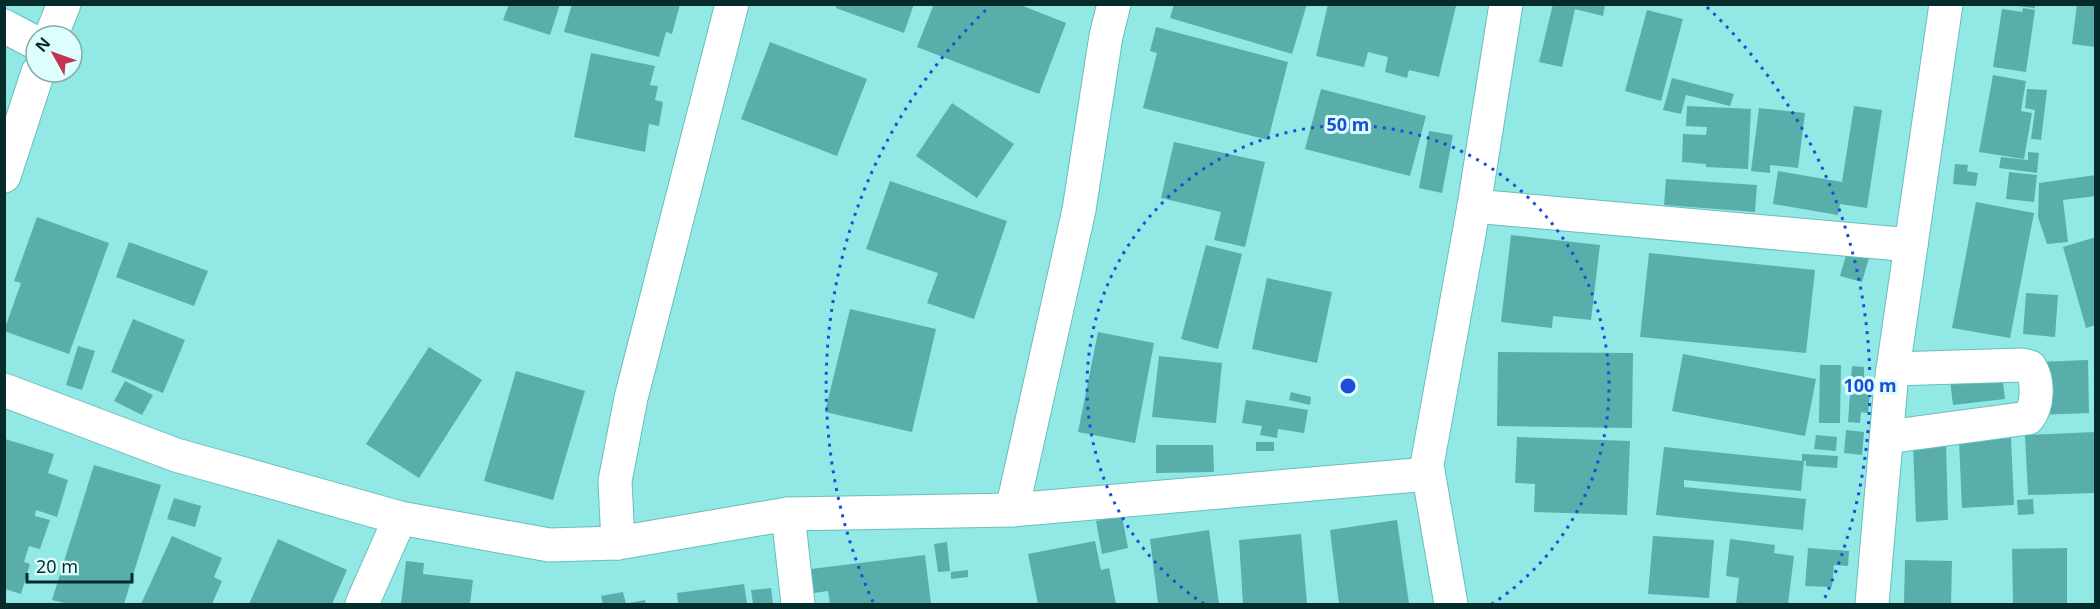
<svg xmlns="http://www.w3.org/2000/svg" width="2100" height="609" viewBox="0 0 2100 609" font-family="'Noto Sans',sans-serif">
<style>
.building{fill:#59aeab}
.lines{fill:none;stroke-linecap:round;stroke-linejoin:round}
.minor-casing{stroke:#69bebb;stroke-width:35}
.minor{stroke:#fff;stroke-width:33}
.ring{fill:none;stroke:#1d4ed8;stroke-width:3;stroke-dasharray:3 6}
.centre{fill:#1d4ed8;stroke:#defefd;stroke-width:3}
.ring-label{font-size:18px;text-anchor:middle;font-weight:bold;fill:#1d4ed8;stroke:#defefd;stroke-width:6;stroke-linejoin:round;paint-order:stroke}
</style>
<rect width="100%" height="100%" fill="#92e8e4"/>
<g class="building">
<polygon points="509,4 560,4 550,35 503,20"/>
<polygon points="572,4 680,4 672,34 666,32 659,57 564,32"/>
<polygon points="837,4 914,4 904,33 836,8"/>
<polygon points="934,4 1018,4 1066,23 1039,94 917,47"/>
<polygon points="1174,4 1307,4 1292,54 1170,18"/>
<polygon points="1328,4 1456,6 1439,77 1409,70 1407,78 1385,72 1388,57 1368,52 1364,67 1316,56"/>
<polygon points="1553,4 1605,5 1603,16 1575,9 1562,67 1539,62"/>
<polygon points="2017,4 2035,4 2035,8 2017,6"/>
<polygon points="2077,4 2096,4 2096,47 2072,44"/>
<polygon points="2023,8 2035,10 2026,72 1993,67 2002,9 2022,12"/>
<polygon points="1647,10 1683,19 1661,101 1625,91"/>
<polygon points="1156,27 1288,62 1268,140 1143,108 1157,53 1150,51"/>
<polygon points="770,42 867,79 837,156 741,119"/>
<polygon points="591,53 655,66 650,85 658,86 655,100 663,102 659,126 649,124 645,152 574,137"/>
<polygon points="1993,75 2026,81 2021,111 2032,113 2024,159 1979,152"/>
<polygon points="1672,78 1734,94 1730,106 1686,95 1681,114 1663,110"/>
<polygon points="1321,89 1426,116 1410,176 1305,149"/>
<polygon points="2027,89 2047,90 2041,140 2031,139 2035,110 2025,108"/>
<polygon points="952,103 1014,144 977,198 916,156"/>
<polygon points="1687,106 1751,109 1748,169 1706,167 1706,164 1682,162 1683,134 1706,135 1707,127 1686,126"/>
<polygon points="1854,106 1882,110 1867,208 1840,204 1838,215 1773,204 1778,171 1842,182"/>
<polygon points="1759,108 1805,113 1798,168 1770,165 1770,173 1751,171"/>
<polygon points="1429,131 1453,135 1442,193 1419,188"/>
<polygon points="1174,142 1265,162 1245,247 1214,240 1221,212 1161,198"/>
<polygon points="2028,152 2039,153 2037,173 1999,168 2001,157 2028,160"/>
<polygon points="1955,164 1968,165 1967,171 1978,173 1976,186 1953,184"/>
<polygon points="2009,172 2037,175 2034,202 2006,199"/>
<polygon points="2096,175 2096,196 2063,200 2068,242 2047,244 2038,217 2039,183"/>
<polygon points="1666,179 1757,185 1755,212 1664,205"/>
<polygon points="890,181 1007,221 974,319 927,303 938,273 866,249"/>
<polygon points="1976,202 2034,213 2010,338 1952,328"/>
<polygon points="37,217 109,243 69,354 4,331 21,283 14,281"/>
<polygon points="1511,235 1600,245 1591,320 1553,316 1552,328 1501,322"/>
<polygon points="2096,237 2096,325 2086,328 2063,247"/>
<polygon points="129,242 208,271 194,306 116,277"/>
<polygon points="1206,245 1242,254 1218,349 1181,339"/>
<polygon points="1847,252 1869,258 1862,282 1840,276"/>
<polygon points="1649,253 1815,270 1806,353 1640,337"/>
<polygon points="1267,278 1332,292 1317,363 1252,349"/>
<polygon points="2026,293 2058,295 2055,337 2023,334"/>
<polygon points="850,309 936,329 912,432 825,412"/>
<polygon points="133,319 185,340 163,393 111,372"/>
<polygon points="1098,332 1154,343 1135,443 1078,432"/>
<polygon points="78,346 95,351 82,390 66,385"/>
<polygon points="429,347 482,380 419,478 366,444"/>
<polygon points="1498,352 1633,353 1632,428 1497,426"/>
<polygon points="1683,354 1816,379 1805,436 1672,411"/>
<polygon points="1159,356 1222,363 1216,423 1152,417"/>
<polygon points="2088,360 2089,413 2039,415 2038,362"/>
<polygon points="1820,365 1841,365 1840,423 1819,423"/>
<polygon points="1852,366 1864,367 1864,380 1871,381 1868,413 1861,412 1860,423 1848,422"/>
<polygon points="2001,366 2005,399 1953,405 1949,372"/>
<polygon points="516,371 585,391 553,500 484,481"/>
<polygon points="125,381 153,395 142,415 114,401"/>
<polygon points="1291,392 1311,397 1310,405 1289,400"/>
<polygon points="1246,400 1308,410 1304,433 1278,429 1277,438 1260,435 1262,426 1242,423"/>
<polygon points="1846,430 1864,432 1862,455 1844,453"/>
<polygon points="2096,432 2096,493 2028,495 2025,435"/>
<polygon points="1816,435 1837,437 1836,451 1814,449"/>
<polygon points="1517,437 1630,441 1627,515 1534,512 1535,484 1515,483"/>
<polygon points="2011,438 2014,505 1962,508 1959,441"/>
<polygon points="5,439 54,454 48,473 68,480 57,517 36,510 35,516 50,520 40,549 29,546 24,562 30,564 21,594 5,589"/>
<rect x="1256" y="442" width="18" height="9"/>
<polygon points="1946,442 1948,520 1916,522 1913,443"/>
<polygon points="1156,445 1213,445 1214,472 1156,473"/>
<polygon points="1664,447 1802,461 1802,454 1838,456 1837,468 1806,466 1806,461 1804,461 1801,491 1684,480 1684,487 1806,499 1803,530 1656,515"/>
<polygon points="94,465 161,485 124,604 68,604 52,600"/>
<polygon points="174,498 201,506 195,527 167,519"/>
<polygon points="2033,499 2034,514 2018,515 2017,500"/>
<polygon points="1122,516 1128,548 1102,554 1096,521"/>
<polygon points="1397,520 1409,604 1339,604 1330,530"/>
<polygon points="1209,530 1219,604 1158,604 1150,539"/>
<polygon points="1301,534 1307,604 1243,604 1239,540"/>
<polygon points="172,536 222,558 214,577 222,581 212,604 141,604"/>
<polygon points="1653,536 1714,540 1709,598 1648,594"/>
<polygon points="278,539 347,570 332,604 249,604"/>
<polygon points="1730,539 1775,545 1774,553 1794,556 1788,604 1736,604 1739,578 1726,576"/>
<polygon points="1095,541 1101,570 1109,568 1116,604 1038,604 1028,554"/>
<polygon points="947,542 950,571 938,572 934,544"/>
<polygon points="1808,548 1849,551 1848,566 1834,565 1832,587 1805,586"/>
<polygon points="2067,548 2067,604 2013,604 2012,549"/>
<polygon points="925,555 931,604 830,604 828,591 814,593 811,569"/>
<polygon points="1905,560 1952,561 1951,604 1904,604"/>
<polygon points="406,561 424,563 423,574 473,580 470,604 401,604"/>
<polygon points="968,570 968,577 951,579 951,572"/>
<polygon points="744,584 747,604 678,604 677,593"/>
<polygon points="771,588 773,604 753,604 751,590"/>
<polygon points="623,592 626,604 603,604 601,596"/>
<polygon points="645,600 646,604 629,604 629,603"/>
</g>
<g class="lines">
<g class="minor-casing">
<g id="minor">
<polyline points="4,26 36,43"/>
<polyline points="51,36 64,4"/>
<polyline points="4,176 38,72"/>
<polyline points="1474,206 1911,245"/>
<polyline points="4,390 176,455 400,518 549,545 618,543 788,514 1012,510 1428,474"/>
<path d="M1887,437L2028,418C2038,406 2039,381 2030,367L2022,365L1893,369"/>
<polyline points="1012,510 1079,210 1106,36 1114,4"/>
<polyline points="788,514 798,604"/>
<polyline points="618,543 615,481 631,398 732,4"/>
<polyline points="362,604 400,518"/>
<polyline points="1451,604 1427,465 1474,206 1506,4"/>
<polyline points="1872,604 1891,383 1946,4"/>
</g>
</g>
<use href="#minor" class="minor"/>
</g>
<g class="ring">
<path d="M1204 604A261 261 0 1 1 1492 604"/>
<path d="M873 602A522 522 0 0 1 989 7M1707 7A522 522 0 0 1 1823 602"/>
</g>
<circle cx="1348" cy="386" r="9" class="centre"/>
<g class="ring-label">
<text x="1348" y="131">50 m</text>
<text x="1870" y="392">100 m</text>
</g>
<rect width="2100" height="609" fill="none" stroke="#052b2a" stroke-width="12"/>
<g transform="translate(54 54) rotate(310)"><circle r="28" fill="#defefd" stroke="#87aaa9" stroke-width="1.5"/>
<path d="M0-4.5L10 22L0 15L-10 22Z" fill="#c33354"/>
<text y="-9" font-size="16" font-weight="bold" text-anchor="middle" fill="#052b2a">N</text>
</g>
<path d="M27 573v9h105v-9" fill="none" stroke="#052b2a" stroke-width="3"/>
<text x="36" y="573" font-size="18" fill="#052b2a" stroke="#defefd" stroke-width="4.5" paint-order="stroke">20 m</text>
</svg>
